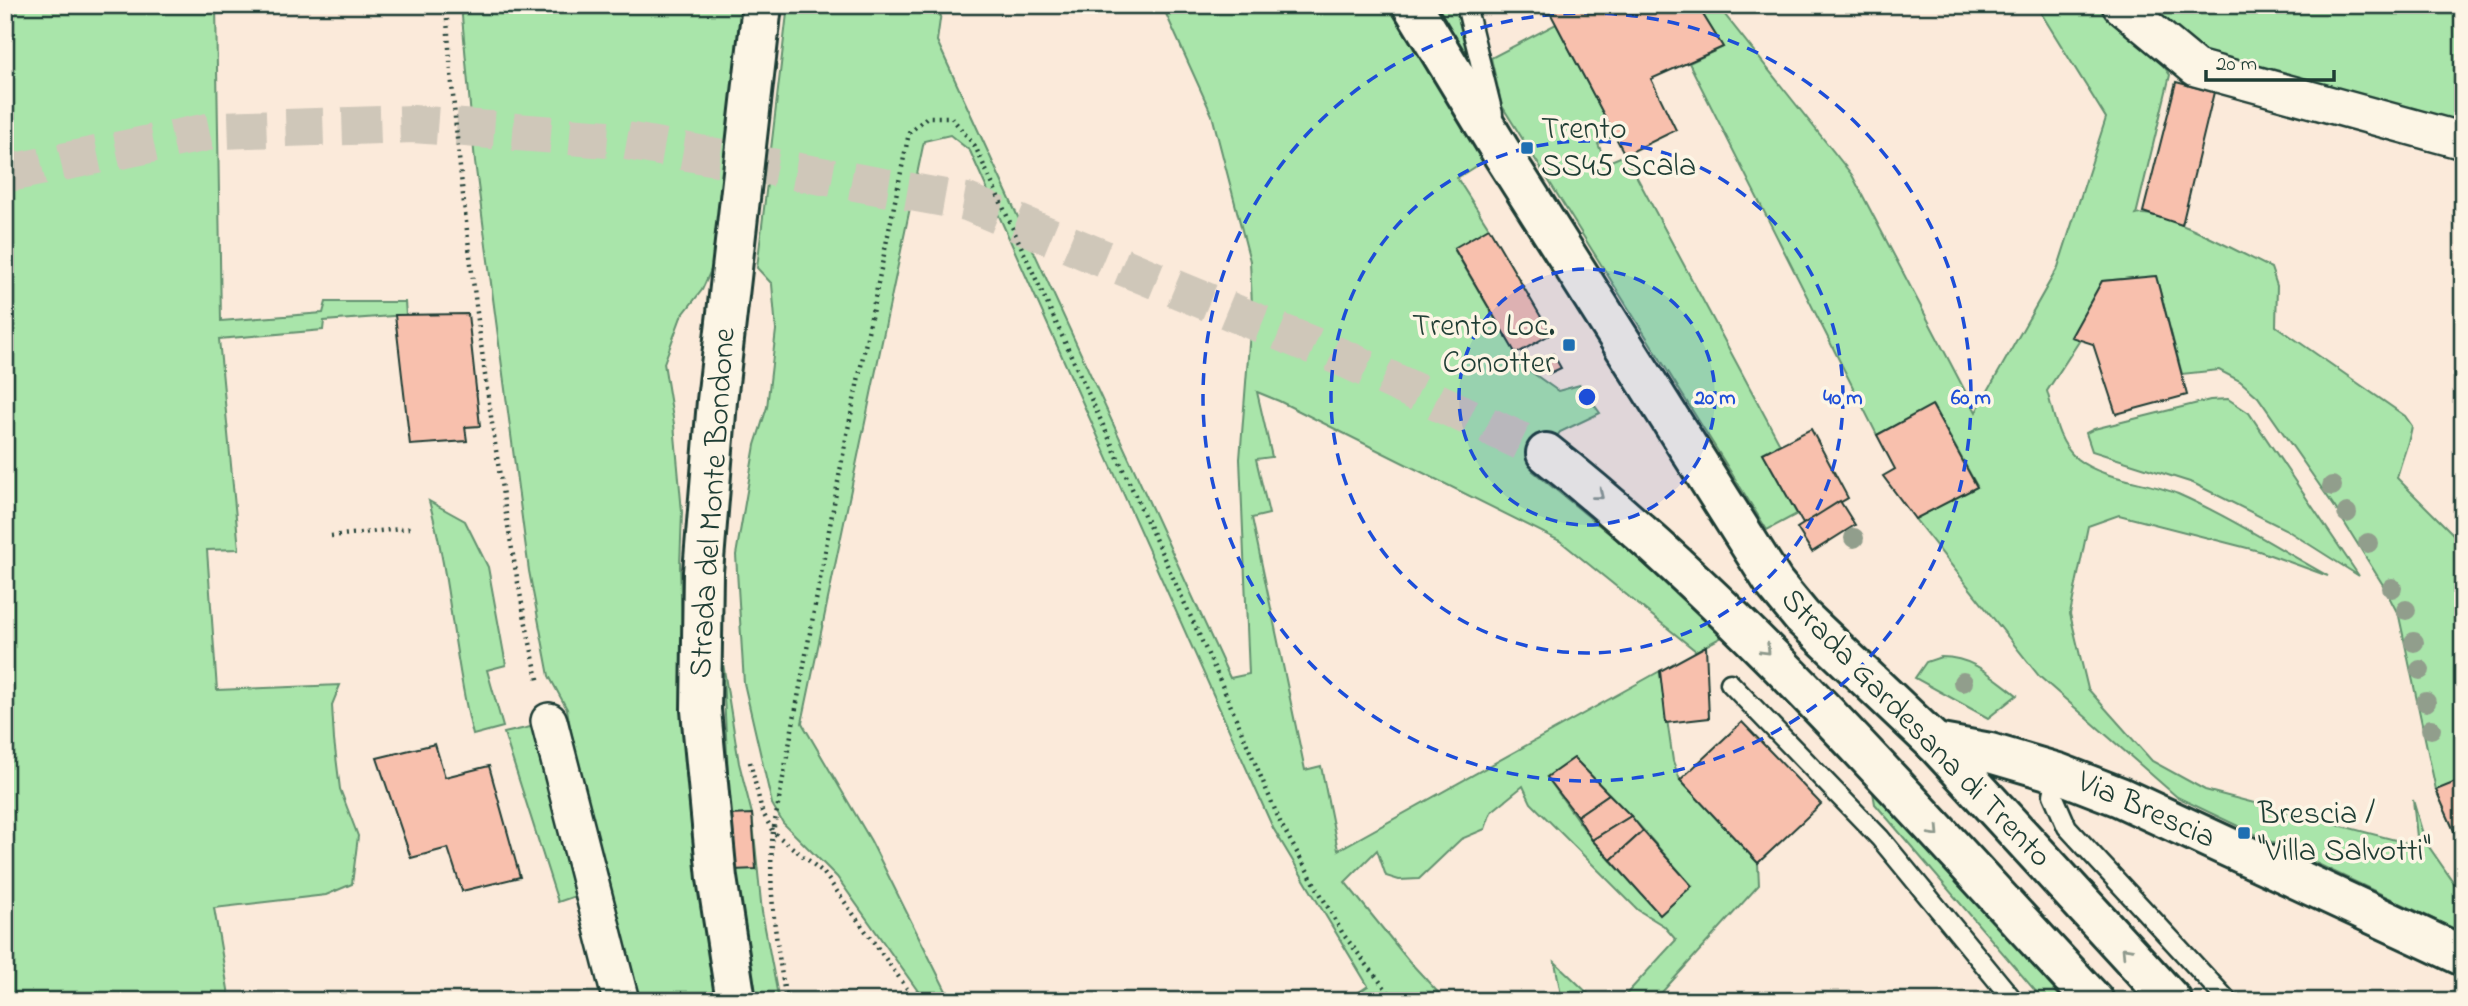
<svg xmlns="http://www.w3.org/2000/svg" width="2468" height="1006" viewBox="0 0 2468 1006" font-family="'Indie Flower',sans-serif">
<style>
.green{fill:#a9e5aa;stroke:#64916f;stroke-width:2;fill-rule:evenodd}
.building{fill:#f8c0ad;stroke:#1f3d34;stroke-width:2}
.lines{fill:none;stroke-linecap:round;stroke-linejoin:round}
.trunk-tunnel{stroke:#cfc7b9;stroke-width:38;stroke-dasharray:38 19;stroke-linecap:butt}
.service-casing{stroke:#1f3d34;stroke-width:23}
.minor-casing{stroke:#1f3d34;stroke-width:40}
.tertiary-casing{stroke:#1f3d34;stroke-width:44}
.primary-casing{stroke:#1f3d34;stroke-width:44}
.trunk-casing{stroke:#1f3d34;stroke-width:44}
.path{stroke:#1f3d34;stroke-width:4.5;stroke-dasharray:2 5;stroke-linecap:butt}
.service{stroke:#fcf5e5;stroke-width:18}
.minor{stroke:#fcf5e5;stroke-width:35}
.tertiary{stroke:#fcf5e5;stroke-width:38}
.primary{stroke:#fcf5e5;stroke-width:38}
.trunk{stroke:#fcf5e5;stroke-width:38}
.tree{fill:#919e8c}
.oneway{stroke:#8e998c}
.ring{fill:none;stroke:#1d4ed8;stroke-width:3.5;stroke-dasharray:12 9}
.poi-dot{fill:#1f6fb2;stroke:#fcf5e5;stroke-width:2.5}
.labels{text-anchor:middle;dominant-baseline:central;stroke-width:7;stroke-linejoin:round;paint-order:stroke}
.poi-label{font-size:32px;fill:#1f3d34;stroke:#fcf5e5;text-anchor:start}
.street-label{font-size:32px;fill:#1f3d34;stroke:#fcf5e5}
.centre{fill:#1d4ed8;stroke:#fcf5e5;stroke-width:3.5}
.ring-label{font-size:21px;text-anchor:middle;font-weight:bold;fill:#1d4ed8;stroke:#fcf5e5;stroke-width:7;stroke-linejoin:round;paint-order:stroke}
</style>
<rect width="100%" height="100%" fill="#fbeada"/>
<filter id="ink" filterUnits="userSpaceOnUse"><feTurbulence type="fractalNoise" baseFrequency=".0143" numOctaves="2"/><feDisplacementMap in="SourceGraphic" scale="14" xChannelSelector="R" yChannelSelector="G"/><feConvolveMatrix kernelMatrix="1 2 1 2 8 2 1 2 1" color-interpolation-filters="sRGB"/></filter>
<g filter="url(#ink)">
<g class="green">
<polygon points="5,5 216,5 221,321 323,313 326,302 405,302 406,315 324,321 323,330 219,339 239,549 207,550 217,690 340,685 332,705 334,740 340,789 358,836 352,884 326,895 214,908 230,1001 5,1001"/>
<polygon points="461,5 743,5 716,259 702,290 681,317 664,363 674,424 682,512 680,567 684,678 716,1001 628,1001 597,884 567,709 549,676 529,571 475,162"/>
<path d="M788,5H942L937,41L1230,678L1249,674L1240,459L1252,306L1250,261L1212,115L1162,5H1389L1485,160L1457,178L1489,228L1454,249L1523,366L1558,391L1580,385L1600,413L1560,432L1533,471L1627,548L1722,637L1696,651L1560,541L1279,401L1257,392L1272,457L1256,459L1269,514L1252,518L1305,770L1321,766L1338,850L1660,671L1673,761L1680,780L1758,863L1759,885L1654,1001H1620L1676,940L1664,926L1638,910L1531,803L1523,786L1491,812L1485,829L1461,839L1419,879L1399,880L1386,876L1377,850L1345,882L1409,961L1446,1001H1354L1350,998L1368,986L1273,828L970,151L950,135L924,141L802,723L871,841L951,1001H925L837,877L783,823L772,804L744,683L736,555L755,445L767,407L776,330L772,284L757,268ZM1574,758L1631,816L1692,886L1660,914L1592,840L1547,777Z"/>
<polygon points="1435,5 1455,5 1468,59"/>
<path d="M1697,5H1717L1852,175L1976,412L2058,267L2106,118L2036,5H2100L2150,47L2170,75L2136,215C2158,207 2246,256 2271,268L2277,286L2276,326L2405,416L2412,426C2409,444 2401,460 2397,478L2463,544V851L2436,790L2399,616L2383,585L2334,506L2258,397L2240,381L2219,370L2182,374L2156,276L2102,281L2072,336L2080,340L2047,391C2054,414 2057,442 2077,459C2104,480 2146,481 2178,494C2230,517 2278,548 2328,576L2259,551L2119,515L2088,526L2070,614L2088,689L2152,761L2205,790L2418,846L2413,800L2425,841L2463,896V933L2177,797L2039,676L1915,519L1977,486L1933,406L1877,435L1689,63L1723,47Z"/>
<polygon points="2145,5 2463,5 2463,132 2213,60"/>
<polygon points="1556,24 1615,135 1598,144 1606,163 1625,155 1780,444 1763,453 1797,514 1767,530 1502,106 1491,58"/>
<polygon points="2228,399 2249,413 2359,576 2285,529 2193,483 2092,451 2086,433 2094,429 2210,400"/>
<path d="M429,501L465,521L488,567L506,665L487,670L503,727L473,735C453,658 451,578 429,501Z"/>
<polygon points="722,657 739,763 752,814 762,912 779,1001 750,1001 733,870"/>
<path d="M1941,657C1973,657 1992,676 2017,695L1988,718L1915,678L1926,662Z"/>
<polygon points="535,726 584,893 558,902 504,733"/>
<polygon points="1873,792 1988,914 2064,1001 2044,1001 1875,804"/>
<polygon points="1555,962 1596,1001 1562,1001"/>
</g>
<g class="building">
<polygon points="1546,5 1697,5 1723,47 1651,79 1676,130 1625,155"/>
<polygon points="2176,82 2214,92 2182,225 2143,212"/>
<polygon points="1489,228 1551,334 1516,354 1454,248"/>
<polygon points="2156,276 2187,395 2116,414 2093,344 2071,337 2102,281"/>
<polygon points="468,314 480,426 465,427 467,441 410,445 395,315"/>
<polygon points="1553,354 1561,368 1548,374 1541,361"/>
<polygon points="1932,405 1977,487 1915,519 1883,476 1895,469 1877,435"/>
<polygon points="1811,429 1848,498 1803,524 1763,453"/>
<polygon points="1840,501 1855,525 1812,552 1797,528"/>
<polygon points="1706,646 1709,718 1666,723 1660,671"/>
<polygon points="1742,722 1821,804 1758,863 1680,780"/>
<polygon points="435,744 445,777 489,766 520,877 462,891 448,848 411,858 377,758"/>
<polygon points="1574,758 1609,794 1577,816 1547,777"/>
<polygon points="2463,779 2463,851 2436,790"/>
<polygon points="1609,794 1631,816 1592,840 1577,816"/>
<polygon points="752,814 756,869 733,870 729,815"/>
<polygon points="1631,816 1643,831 1611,860 1592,840"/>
<polygon points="1643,831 1692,886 1660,915 1611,860"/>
</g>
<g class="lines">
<polyline class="trunk-tunnel" points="5,174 217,130 413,124 621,140 967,202 1350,361 1546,453"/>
<g class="service-casing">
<g id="service">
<polyline points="1466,5 1493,114"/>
<polyline points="1730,683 1880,838 2014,1001"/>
<polyline points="2058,773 2053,795 2067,827 2228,1001"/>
</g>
</g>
<g class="minor-casing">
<g id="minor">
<polyline points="2120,5 2196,68 2463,141"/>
<polyline points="549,721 621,1001"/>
</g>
</g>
<g class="tertiary-casing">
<g id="tertiary">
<polyline points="1935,743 1990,753 2058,773 2120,797 2463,956"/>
<polyline points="736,1001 717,878 701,710 703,572 717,401 762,5"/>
</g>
</g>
<g class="primary-casing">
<polyline id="primary" points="1412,5 1503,155 1774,583 1802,617 1935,743"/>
</g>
<g class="trunk-casing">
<g id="trunk">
<path d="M1546,453C1749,614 1917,812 2094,1001"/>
<polyline points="1935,743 2172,1001"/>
</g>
</g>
<g class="path">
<path d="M446,5C454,129 469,252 485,375C500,479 515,581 539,683"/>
<polyline points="331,536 410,528"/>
<polyline points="750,762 762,811 773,832 823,872 916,1001"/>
<path d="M786,1001C777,944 767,890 773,832L846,439L909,133L927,117H951L975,146L1218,676L1281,824L1343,934L1395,1001"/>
</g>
<use href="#service" class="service"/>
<use href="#minor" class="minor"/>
<use href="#tertiary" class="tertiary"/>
<use href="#primary" class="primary"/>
<use href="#trunk" class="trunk"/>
</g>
<g class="tree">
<circle cx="2332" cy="486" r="10"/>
<circle cx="2347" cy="513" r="10"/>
<circle cx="1854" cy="538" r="10"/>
<circle cx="2368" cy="543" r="10"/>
<circle cx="2392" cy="588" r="10"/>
<circle cx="2406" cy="610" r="10"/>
<circle cx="2414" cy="642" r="10"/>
<circle cx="2420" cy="670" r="10"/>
<circle cx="1963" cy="682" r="10"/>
<circle cx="2426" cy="702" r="10"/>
<circle cx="2431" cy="729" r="10"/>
</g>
<defs><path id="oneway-chevron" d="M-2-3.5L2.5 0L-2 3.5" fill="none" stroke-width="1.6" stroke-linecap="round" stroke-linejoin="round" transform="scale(1.75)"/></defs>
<g class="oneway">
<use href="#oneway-chevron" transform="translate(1599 495) rotate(39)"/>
<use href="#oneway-chevron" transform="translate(1766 650) rotate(44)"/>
<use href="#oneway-chevron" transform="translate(1935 832) rotate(47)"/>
<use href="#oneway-chevron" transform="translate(2126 951) rotate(-133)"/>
</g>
</g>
<circle cx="1587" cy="397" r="128" fill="#1d4ed8" fill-opacity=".12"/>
<g class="ring">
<circle cx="1587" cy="397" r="128"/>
<circle cx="1587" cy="397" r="256"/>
<circle cx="1587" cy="397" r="384"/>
</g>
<g class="poi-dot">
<rect x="1520" y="141" width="14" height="14" rx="3.5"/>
<rect x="1562" y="338" width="14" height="14" rx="3.5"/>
<rect x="2237" y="826" width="14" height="14" rx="3.5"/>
</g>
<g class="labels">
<g class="poi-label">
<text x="1541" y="130">Trento<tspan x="1541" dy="37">SS45 Scala</tspan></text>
<text x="1555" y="327" text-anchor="end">Trento Loc.<tspan x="1555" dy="37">Conotter</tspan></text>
<text x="2258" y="815">Brescia /<tspan x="2258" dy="37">"Villa Salvotti"</tspan></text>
</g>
<g class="street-label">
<text transform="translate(714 503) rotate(-86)">Strada del Monte Bondone</text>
<text transform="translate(1915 729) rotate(46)">Strada Gardesana di Trento</text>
<text transform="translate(2146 811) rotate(24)">Via Brescia</text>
</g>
</g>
<circle cx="1587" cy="397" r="10" class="centre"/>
<g class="ring-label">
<text x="1715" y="404">20 m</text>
<text x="1843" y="404">40 m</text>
<text x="1971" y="404">60 m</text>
</g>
<rect width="2468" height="1006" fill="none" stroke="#fcf5e5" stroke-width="28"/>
<rect x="14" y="14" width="2440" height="978" fill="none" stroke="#1f3d34" stroke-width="2.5" filter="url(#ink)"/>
<path d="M2206 70v10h128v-10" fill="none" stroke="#1f3d34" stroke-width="3.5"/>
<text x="2216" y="70" font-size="21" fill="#1f3d34" stroke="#fcf5e5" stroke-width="5" paint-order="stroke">20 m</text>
</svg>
